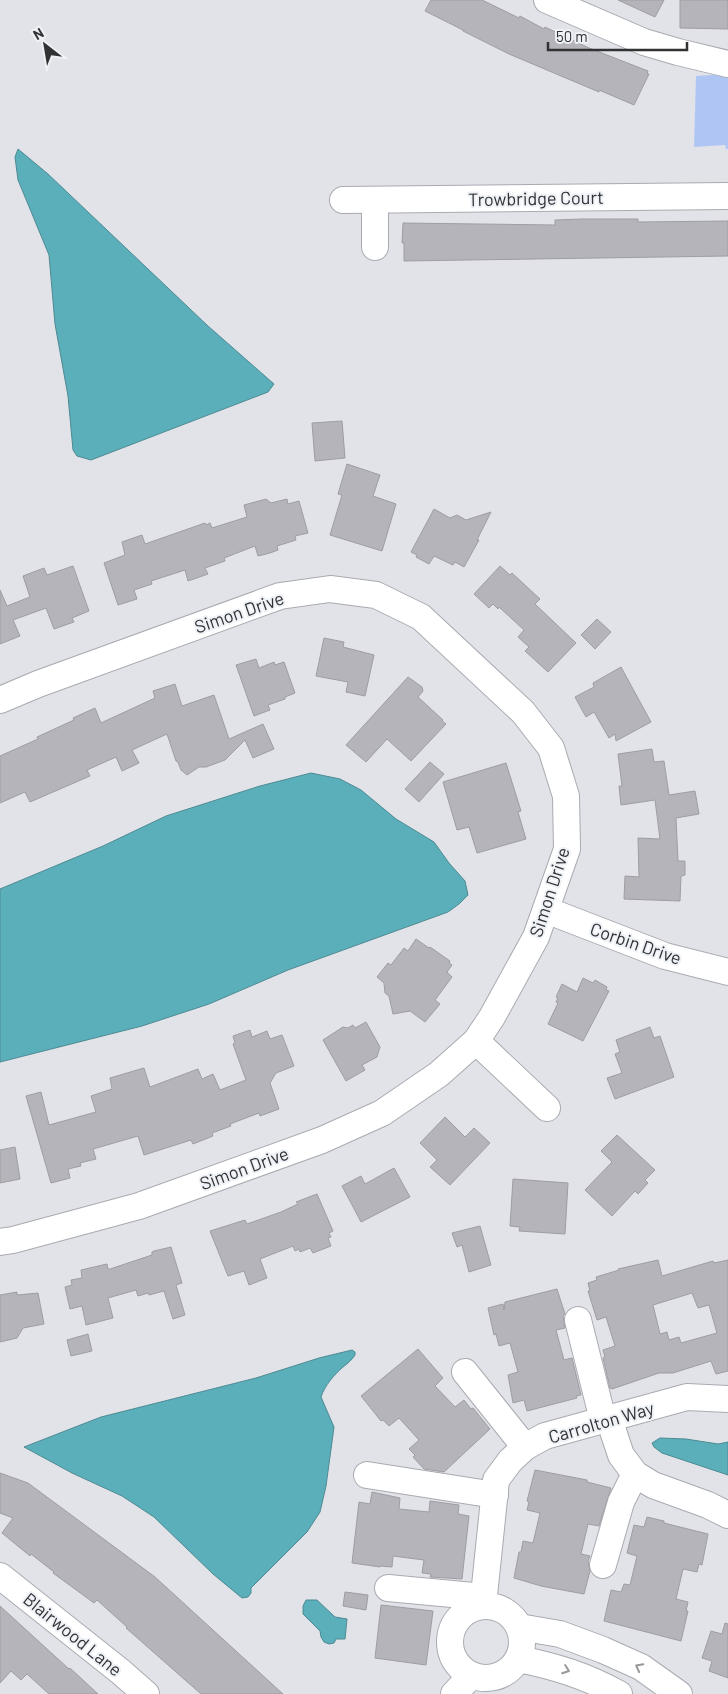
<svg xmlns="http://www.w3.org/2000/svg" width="728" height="1694" viewBox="0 0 728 1694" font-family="Barlow,sans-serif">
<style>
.green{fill:#afc6f4}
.water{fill:#5bafba;stroke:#4e8a92}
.building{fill:#b5b4ba;stroke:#9e9da2;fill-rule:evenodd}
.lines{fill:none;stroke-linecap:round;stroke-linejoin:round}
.minor-casing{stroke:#a8abb0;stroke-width:28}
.minor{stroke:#fff;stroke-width:26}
.oneway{stroke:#98989a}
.labels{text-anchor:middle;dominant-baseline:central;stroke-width:4;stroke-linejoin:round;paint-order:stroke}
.street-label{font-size:18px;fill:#313234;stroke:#eef1f6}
</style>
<rect width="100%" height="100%" fill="#e1e3e9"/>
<polygon class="green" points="728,74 728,149 726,149 725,145 694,147 696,76"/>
<g class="water">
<polygon points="18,149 48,174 208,326 274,384 268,392 91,460 77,456 73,450 68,396 55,324 49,255 18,180 15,157"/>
<polygon points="311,773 340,779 361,790 396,819 434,842 449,863 465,881 468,895 459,904 448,912 288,970 209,1004 142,1026 0,1062 0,889 103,846 166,816 260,786"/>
<path d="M352,1350L355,1352V1355C352,1360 348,1363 343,1367C334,1375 325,1385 321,1397L334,1427L326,1486L320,1512L307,1532L251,1588V1593L248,1597L242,1598L213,1574L154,1517L122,1496L72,1473L24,1447L101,1417L256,1378L319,1358Z"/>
<polygon points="660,1438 686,1439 718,1444 728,1442 728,1475 662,1453 654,1447 652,1443"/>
<polygon points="306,1600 317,1600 335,1617 347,1619 345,1639 336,1639 334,1643 329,1644 324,1642 321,1637 320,1631 303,1614 303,1606"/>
</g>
<g class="building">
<polygon points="431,0 482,0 519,18 520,16 544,29 545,27 589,48 648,71 647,74 649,74 634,105 599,90 599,92 509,54 463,31 463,30 425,11"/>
<polygon points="618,0 664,0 655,17"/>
<polygon points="680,0 728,0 728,29 680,28"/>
<polygon points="583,219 638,219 638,222 728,221 728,256 404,261 404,243 402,243 403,223 555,225 555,220"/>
<polygon points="342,421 345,458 315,461 312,423"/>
<polygon points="347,464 380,475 373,496 396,504 382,551 330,535 342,495 338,494"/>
<polygon points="266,499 271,503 287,499 288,504 299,501 308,533 295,536 296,540 277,546 278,550 270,553 258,556 255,546 224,558 225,561 205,568 208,574 188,581 185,570 151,581 152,584 134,590 137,599 118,605 104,563 125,555 122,542 142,535 145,544 205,523 206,525 210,523 212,528 247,517 244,505"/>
<polygon points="434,509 450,518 457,515 466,520 491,512 477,540 479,540 464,567 455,562 453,565 434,556 429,564 416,557 417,555 411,552"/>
<polygon points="73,566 89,611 72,618 74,622 54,629 46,608 13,620 20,636 0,644 0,590 7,606 30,597 23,576 44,568 47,575"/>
<polygon points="500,566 510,575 512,573 540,599 535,604 576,643 548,672 525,651 529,647 518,637 524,630 499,607 498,609 493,604 489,608 474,594"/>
<polygon points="597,619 611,632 595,649 581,635"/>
<polygon points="324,638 344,642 343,647 374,655 365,696 346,692 348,682 316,676"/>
<polygon points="256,659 259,668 274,662 275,665 284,662 295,693 285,697 285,699 268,705 270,710 254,716 236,665"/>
<polygon points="621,667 651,722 616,741 615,734 609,738 594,712 586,717 575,697 594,687 593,683"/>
<polygon points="408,677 422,687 423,691 418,697 443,720 442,721 446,724 411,761 387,739 366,762 346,745"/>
<polygon points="175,684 182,706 214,695 229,739 263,724 274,749 253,758 245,740 225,760 206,767 199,767 187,775 181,770 178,762 176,761 167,734 132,750 139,763 122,771 116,757 87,770 90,776 30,802 25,792 0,803 0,756 38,739 37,737 74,720 73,718 95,708 101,723 155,698 153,691"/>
<polygon points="652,749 654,762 664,761 669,795 695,791 699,814 676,818 678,861 685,861 685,875 681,876 680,901 624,899 625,876 639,877 638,838 660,839 655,800 621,805 619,786 622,786 618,754"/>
<polygon points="430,762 444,774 419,802 405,789"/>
<polygon points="506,763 521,811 518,812 526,839 477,853 469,827 457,830 443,782"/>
<polygon points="416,939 429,948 430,947 450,961 449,963 452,965 447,972 452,977 435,1000 440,1004 425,1022 410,1011 393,1014 389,996 385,993 384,983 377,977 388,963 391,965 404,948 408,951"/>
<polygon points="583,978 593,983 595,980 607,987 606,990 609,991 583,1041 548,1024 558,1003 556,1002 558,998 556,997 562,984 577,992"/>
<polygon points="366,1022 380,1047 377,1057 362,1065 365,1070 346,1081 323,1040 343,1027 348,1028 353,1025 355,1028"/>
<polygon points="650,1027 654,1038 660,1036 674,1077 615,1099 607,1078 622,1073 615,1054 620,1052 616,1040"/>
<polygon points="250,1030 252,1037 267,1031 270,1039 282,1035 294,1066 276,1073 270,1083 279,1109 260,1116 259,1113 230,1124 231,1126 212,1133 213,1136 193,1144 191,1140 144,1155 138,1136 93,1149 96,1159 80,1163 81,1166 68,1169 70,1178 51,1183 26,1096 41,1092 49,1125 96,1112 91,1096 112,1089 110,1078 144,1068 150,1087 198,1069 202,1079 213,1074 220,1090 246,1080 233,1044 235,1043 233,1036"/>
<polygon points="445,1117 465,1137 474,1128 490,1143 450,1185 430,1167 437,1160 420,1143"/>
<polygon points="617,1135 655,1170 645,1180 648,1183 638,1194 635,1191 612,1216 585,1190 612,1162 601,1151"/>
<polygon points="15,1147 20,1179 0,1183 0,1150"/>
<polygon points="394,1168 410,1197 361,1222 342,1186 361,1176 365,1184"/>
<polygon points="513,1179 568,1183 565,1234 519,1231 520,1227 510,1226"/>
<polygon points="317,1194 333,1231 329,1233 331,1237 328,1238 331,1246 313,1253 310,1248 300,1252 299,1249 295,1251 293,1246 260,1259 267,1278 249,1285 244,1271 228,1276 210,1231 245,1220 247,1224 281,1212 298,1204 296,1202"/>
<polygon points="480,1226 491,1265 469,1272 462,1245 457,1247 452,1233"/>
<polygon points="171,1247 182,1283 176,1285 185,1315 173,1319 164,1291 149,1295 148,1293 138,1296 136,1290 108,1298 113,1318 86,1325 82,1306 70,1309 65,1287 72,1285 71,1280 82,1278 81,1270 107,1264 108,1269 110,1269 152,1255 152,1252 154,1251"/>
<path d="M658,1260L662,1276L713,1261L714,1263L728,1260V1371L716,1374L711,1361L673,1373H659L612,1389L610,1388L603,1358L605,1357L603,1350L615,1346L606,1317L597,1320L588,1291H590L588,1283L597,1280L596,1277L619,1270L618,1269ZM692,1293L698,1308L709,1305L717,1333L681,1343L679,1337L669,1340L667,1332L660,1334L653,1305Z"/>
<polygon points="557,1289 565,1314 563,1316 565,1328 556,1330 564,1360 572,1358 581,1395 576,1396 577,1398 527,1411 524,1400 513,1403 508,1375 518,1372 510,1343 499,1346 496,1334 494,1335 488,1308 503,1304 504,1310 505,1302"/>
<polygon points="17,1292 17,1295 38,1293 44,1324 23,1328 17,1338 0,1342 0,1295"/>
<polygon points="88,1334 92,1351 71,1356 67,1340"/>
<polygon points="418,1349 443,1378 435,1386 455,1407 464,1400 471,1409 473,1408 490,1429 444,1472 424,1469 413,1457 415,1455 409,1449 419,1440 399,1418 389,1426 383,1420 381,1421 361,1396"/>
<polygon points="535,1470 587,1480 587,1482 611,1488 599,1526 588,1524 581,1554 590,1556 588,1561 590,1571 584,1594 541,1586 514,1578 519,1552 521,1552 523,1541 533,1543 540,1513 527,1510 529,1502 527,1501"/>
<polygon points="0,1473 28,1483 155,1577 283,1694 201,1694 126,1628 127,1627 97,1600 94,1603 53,1573 54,1572 31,1554 30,1556 2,1533 13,1518 0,1513"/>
<polygon points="372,1492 400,1498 399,1509 429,1512 430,1501 459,1505 458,1514 469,1516 462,1579 430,1577 431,1574 422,1573 424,1560 393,1556 392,1567 380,1566 380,1567 352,1563 359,1502 370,1504"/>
<polygon points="647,1517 664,1521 664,1523 708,1534 702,1565 699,1564 697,1572 683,1569 676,1599 688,1602 686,1611 688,1611 681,1641 604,1621 611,1590 621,1592 624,1584 630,1585 637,1556 627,1553 634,1525 644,1527"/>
<polygon points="345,1592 368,1595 366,1610 343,1606"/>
<polygon points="381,1605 433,1611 426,1665 375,1658"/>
<polygon points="0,1606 69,1669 70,1668 98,1694 49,1694 27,1674 21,1680 11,1671 0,1683"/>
<polygon points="725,1623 728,1624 728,1678 709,1671 712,1661 702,1658 711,1631 722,1634"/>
</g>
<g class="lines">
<g class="minor-casing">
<g id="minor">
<polyline points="547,0 644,42 678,52 728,64"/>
<polyline points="343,200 728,196"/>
<polyline points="375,200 375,247"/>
<polyline points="0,700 38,684 280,596 330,589 376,595 421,617 523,712 551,748 566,796 567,849 536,937 492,1017 476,1041 439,1074 382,1113 322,1140 139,1206 13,1240 0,1242"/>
<polyline points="546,910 665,956 728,972"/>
<polyline points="476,1041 547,1108"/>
<polyline points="578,1320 603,1420"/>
<polyline points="465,1372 525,1447"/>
<polyline points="609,1419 621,1455 635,1474 653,1485 708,1505 728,1515"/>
<polyline points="367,1475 495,1495"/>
<polyline points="603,1565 621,1502 635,1474"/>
<polyline points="0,1576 121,1672 146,1694"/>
<polyline points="388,1588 484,1597"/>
<polyline points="483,1605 496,1480 510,1461 525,1447 545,1436 687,1397 728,1399"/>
<circle cx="486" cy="1642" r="36"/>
<polyline points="519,1627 560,1634 603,1650 641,1667 679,1694"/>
<path d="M519,1659C557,1667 584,1675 619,1694"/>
<polyline points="454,1694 471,1676"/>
</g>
</g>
<use href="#minor" class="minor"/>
</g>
<defs><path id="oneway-chevron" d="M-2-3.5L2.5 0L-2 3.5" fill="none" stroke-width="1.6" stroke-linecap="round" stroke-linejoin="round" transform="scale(1.25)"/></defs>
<g class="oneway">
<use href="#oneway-chevron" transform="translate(639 1667) rotate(-152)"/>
<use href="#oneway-chevron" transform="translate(566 1670) rotate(20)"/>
</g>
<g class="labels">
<g class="street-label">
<text transform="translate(536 198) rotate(-1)">Trowbridge Court</text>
<text transform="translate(239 612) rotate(-19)">Simon Drive</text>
<text transform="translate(549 892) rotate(-72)">Simon Drive</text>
<text transform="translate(636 943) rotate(19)">Corbin Drive</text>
<text transform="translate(244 1168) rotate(-20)">Simon Drive</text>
<text transform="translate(601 1422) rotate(-16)">Carrolton Way</text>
<text transform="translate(73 1634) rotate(39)">Blairwood Lane</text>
</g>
</g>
<g transform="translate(45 45) rotate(329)" stroke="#eef1f6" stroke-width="4" paint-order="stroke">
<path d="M0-4L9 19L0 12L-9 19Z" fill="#313234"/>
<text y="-8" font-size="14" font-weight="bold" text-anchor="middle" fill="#313234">N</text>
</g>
<path d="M548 42v8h139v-8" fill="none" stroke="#313234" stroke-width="2.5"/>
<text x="556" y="42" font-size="15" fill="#313234" stroke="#eef1f6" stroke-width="4" paint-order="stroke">50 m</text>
</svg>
